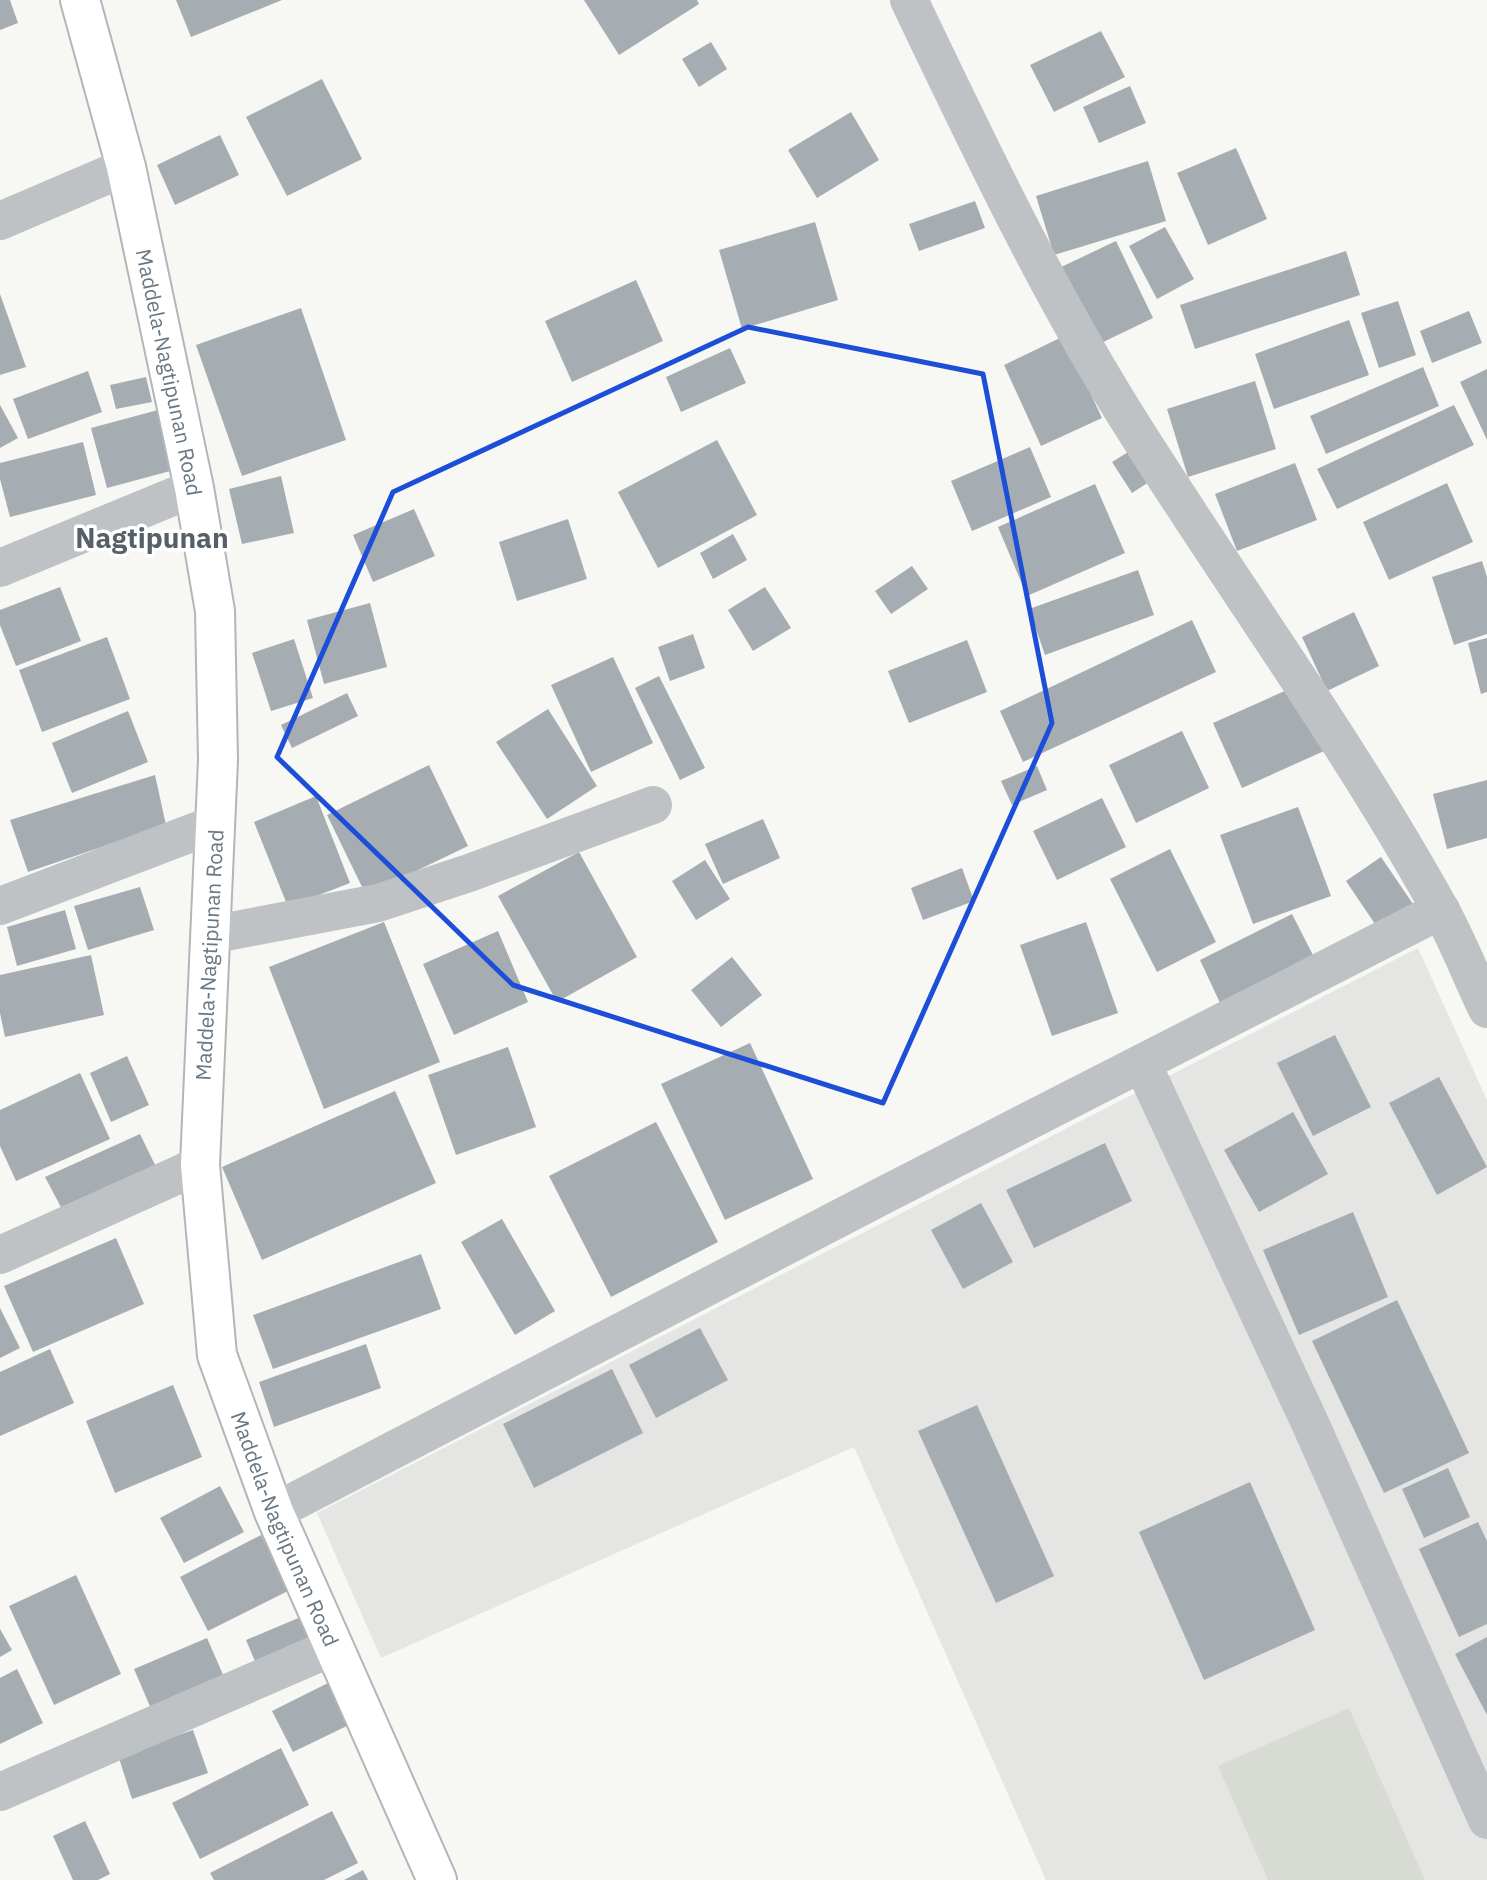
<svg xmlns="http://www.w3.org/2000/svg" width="1487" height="1880" viewBox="0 0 1487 1880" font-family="'IBM Plex Sans',sans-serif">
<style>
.built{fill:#e5e6e4}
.green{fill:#d7dbd4}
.building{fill:#a6adb2}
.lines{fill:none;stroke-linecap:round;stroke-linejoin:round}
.major-casing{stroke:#b2b6b9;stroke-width:42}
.minor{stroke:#bec2c5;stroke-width:38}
.major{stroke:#fff;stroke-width:38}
.marked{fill:none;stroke:#1d4ed8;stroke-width:5;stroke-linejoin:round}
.labels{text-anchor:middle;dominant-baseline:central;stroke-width:7;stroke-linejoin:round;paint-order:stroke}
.street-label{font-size:21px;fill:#697782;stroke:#fff}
.district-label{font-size:28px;font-weight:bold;fill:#566068;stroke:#fff}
</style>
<rect width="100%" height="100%" fill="#f7f7f4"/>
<polygon class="built" points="1418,948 1487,1100 1487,1880 1046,1880 854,1447 381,1658 317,1513"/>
<polygon class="green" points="1349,1708 1425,1880 1268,1880 1218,1766"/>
<g class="building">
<polygon points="0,0 10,0 18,23 0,30"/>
<polygon points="176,0 282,0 191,37"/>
<polygon points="584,0 697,0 699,4 619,55"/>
<polygon points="1101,31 1125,77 1054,112 1030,65"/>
<polygon points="711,42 727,69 699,87 682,59"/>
<polygon points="322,79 362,159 287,196 246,117"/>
<polygon points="1130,86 1146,123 1099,143 1083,107"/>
<polygon points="851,112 879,160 817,198 788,150"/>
<polygon points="220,135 239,175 175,205 157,165"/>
<polygon points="1236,148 1267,219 1208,245 1177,173"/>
<polygon points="1148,161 1166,221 1054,255 1036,196"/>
<polygon points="975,201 985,228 919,251 909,224"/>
<polygon points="815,222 838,300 742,329 719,250"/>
<polygon points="1165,227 1194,279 1157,299 1129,246"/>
<polygon points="1116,241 1153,318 1095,346 1057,269"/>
<polygon points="1346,251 1360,295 1195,349 1180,305"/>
<polygon points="636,280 663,341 572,382 545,321"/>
<polygon points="0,294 26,367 0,375"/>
<polygon points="1398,301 1416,355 1379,368 1361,313"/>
<polygon points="301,308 346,440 242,476 196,345"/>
<polygon points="1469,311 1482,343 1432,363 1420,331"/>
<polygon points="1349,320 1369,375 1274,409 1255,354"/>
<polygon points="1064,336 1102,418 1041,446 1004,365"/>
<polygon points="730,348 746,383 681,412 666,377"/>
<polygon points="1423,367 1439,406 1326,454 1310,416"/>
<polygon points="1487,369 1487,440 1460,382"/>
<polygon points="88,371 102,412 28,439 13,399"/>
<polygon points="146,377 152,402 116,409 110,385"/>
<polygon points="1255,381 1276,449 1188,477 1167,409"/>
<polygon points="0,405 18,438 0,448"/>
<polygon points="1454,405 1474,445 1337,509 1317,469"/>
<polygon points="158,410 174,470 107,488 91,428"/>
<polygon points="717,440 757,515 658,568 618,492"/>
<polygon points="83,442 96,495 10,517 0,479 0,463"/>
<polygon points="1030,447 1051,497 972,531 951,481"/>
<polygon points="1133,449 1152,480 1132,493 1112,462"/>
<polygon points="1295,463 1317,520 1237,551 1215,494"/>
<polygon points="281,476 294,533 242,544 229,489"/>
<polygon points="1447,483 1473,542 1389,580 1363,522"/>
<polygon points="1095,484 1125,553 1027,596 998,527"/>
<polygon points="414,509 435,556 373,582 353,535"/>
<polygon points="568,519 587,579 517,601 499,542"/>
<polygon points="733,534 747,560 713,579 700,553"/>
<polygon points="1482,561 1487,577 1487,634 1454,645 1432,577"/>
<polygon points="912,566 928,589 891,614 875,591"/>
<polygon points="1138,570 1154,615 1045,655 1029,609"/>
<polygon points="60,587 81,641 16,666 0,625 0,610"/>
<polygon points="765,587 791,628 753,651 728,610"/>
<polygon points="370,603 387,667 324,684 307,620"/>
<polygon points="1354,612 1379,666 1327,691 1302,637"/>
<polygon points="1192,620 1216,672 1023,762 1000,711"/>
<polygon points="693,634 705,668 670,681 658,647"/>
<polygon points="107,637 130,699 42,732 19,670"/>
<polygon points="1487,638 1487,692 1481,694 1468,643"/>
<polygon points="294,639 313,698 271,711 252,653"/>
<polygon points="967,640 987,692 909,723 888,671"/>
<polygon points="613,657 653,743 591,772 551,685"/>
<polygon points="659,676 705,768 680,780 635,688"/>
<polygon points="1296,686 1324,751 1242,788 1213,723"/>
<polygon points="347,693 358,716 292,748 281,725"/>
<polygon points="548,709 597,786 547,819 496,742"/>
<polygon points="128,711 148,762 72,793 52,743"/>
<polygon points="1182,731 1209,788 1136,823 1109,765"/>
<polygon points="429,765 468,846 366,895 327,815"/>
<polygon points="1037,766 1047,790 1012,805 1001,781"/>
<polygon points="155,775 166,825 28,872 10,820"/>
<polygon points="1487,780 1487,838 1447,849 1433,794"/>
<polygon points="316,796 350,883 288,907 254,822"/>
<polygon points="1102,798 1126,847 1057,880 1033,831"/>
<polygon points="1298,807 1331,896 1253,924 1220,835"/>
<polygon points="763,819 780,858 723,884 705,844"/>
<polygon points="1170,849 1216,942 1157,972 1110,879"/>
<polygon points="579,852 637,957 557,1002 498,896"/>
<polygon points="1381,857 1413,904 1377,927 1346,881"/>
<polygon points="705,860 730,899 696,920 672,881"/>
<polygon points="962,868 974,901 923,920 911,888"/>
<polygon points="140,887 154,930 88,950 74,906"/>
<polygon points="65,910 76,949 17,966 7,927"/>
<polygon points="1292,914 1315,959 1221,1005 1200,960"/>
<polygon points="384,922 440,1062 324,1109 269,967"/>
<polygon points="1086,922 1118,1013 1052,1036 1020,945"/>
<polygon points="498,931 528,1002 454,1035 423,964"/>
<polygon points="91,955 104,1015 5,1037 0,1013 0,975"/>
<polygon points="732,957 762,995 721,1027 691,990"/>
<polygon points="1335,1035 1371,1107 1313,1136 1277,1063"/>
<polygon points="750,1043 813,1179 725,1220 661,1084"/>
<polygon points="508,1047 536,1127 456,1155 428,1075"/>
<polygon points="127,1056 149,1105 111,1122 90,1073"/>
<polygon points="80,1073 110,1139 16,1181 0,1146 0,1110"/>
<polygon points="1439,1077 1487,1167 1437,1195 1389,1103"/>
<polygon points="395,1091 436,1183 262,1260 222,1167"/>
<polygon points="1293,1112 1328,1174 1259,1212 1224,1150"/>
<polygon points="656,1122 718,1242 611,1297 549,1176"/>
<polygon points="140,1134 157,1169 64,1213 45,1177"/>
<polygon points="1105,1143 1132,1201 1034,1248 1006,1190"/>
<polygon points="981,1203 1013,1262 963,1289 931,1230"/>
<polygon points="1353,1212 1388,1297 1299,1335 1263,1250"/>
<polygon points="502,1219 555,1311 515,1335 461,1242"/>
<polygon points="116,1238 144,1304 33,1352 4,1286"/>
<polygon points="421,1254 441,1309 273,1369 253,1315"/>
<polygon points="1397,1300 1469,1453 1384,1493 1312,1341"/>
<polygon points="0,1308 20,1348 0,1358"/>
<polygon points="700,1328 728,1380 656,1418 629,1365"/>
<polygon points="366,1344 381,1388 274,1427 259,1382"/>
<polygon points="50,1349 74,1403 0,1436 0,1372"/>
<polygon points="612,1369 643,1433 534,1488 503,1424"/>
<polygon points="173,1385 202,1457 115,1493 86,1421"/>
<polygon points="977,1405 1054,1576 996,1603 918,1431"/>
<polygon points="1448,1468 1470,1517 1424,1538 1402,1489"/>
<polygon points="1250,1482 1315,1630 1204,1680 1139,1532"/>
<polygon points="220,1486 244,1532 184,1563 160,1518"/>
<polygon points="1478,1522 1487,1541 1487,1624 1459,1637 1419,1549"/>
<polygon points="261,1535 290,1590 208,1631 180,1577"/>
<polygon points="76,1575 121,1674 54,1705 9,1606"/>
<polygon points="303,1616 316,1647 259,1671 246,1640"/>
<polygon points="0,1629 12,1650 0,1657"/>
<polygon points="1487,1637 1487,1715 1455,1654"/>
<polygon points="207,1638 228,1686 155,1718 134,1669"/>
<polygon points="17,1669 43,1723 0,1744 0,1678"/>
<polygon points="332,1681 353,1723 293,1752 272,1711"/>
<polygon points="193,1730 208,1773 132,1799 118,1755"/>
<polygon points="281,1748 309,1805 200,1859 172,1803"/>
<polygon points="332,1811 358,1863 324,1880 214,1880 210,1873"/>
<polygon points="85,1821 110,1874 98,1880 73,1880 53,1836"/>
<polygon points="363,1870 368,1880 344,1880"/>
</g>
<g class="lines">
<g class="major-casing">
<g id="major">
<path id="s1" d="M80,0L126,167L194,488L215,611L218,760L200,1165L217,1355L274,1512L437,1880"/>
</g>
</g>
<g class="minor">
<path d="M909,0C979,146 1048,293 1135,430C1236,590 1348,743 1440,909C1458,941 1471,976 1487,1009"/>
<polyline points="0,221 126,167"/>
<polyline points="0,568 194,488"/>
<polyline points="0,906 215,824"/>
<polyline points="210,935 378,903 469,873 653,805"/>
<polyline points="1142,1063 1310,1423 1487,1820"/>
<polyline points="0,1255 200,1165"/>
<polyline points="274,1512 884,1195 1441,910"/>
<polyline points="0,1792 333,1647"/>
</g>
<use href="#major" class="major"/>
</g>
<path class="marked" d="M748,327L983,374L1052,723L883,1103L513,985L277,757L393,492Z"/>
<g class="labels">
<g class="street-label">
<text stroke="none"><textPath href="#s1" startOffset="383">Maddela-Nagtipunan Road</textPath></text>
<text transform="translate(209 955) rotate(-87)">Maddela-Nagtipunan Road</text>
<text stroke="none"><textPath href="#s1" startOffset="1558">Maddela-Nagtipunan Road</textPath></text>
</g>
<g class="district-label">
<text x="152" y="537">Nagtipunan</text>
</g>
</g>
</svg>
